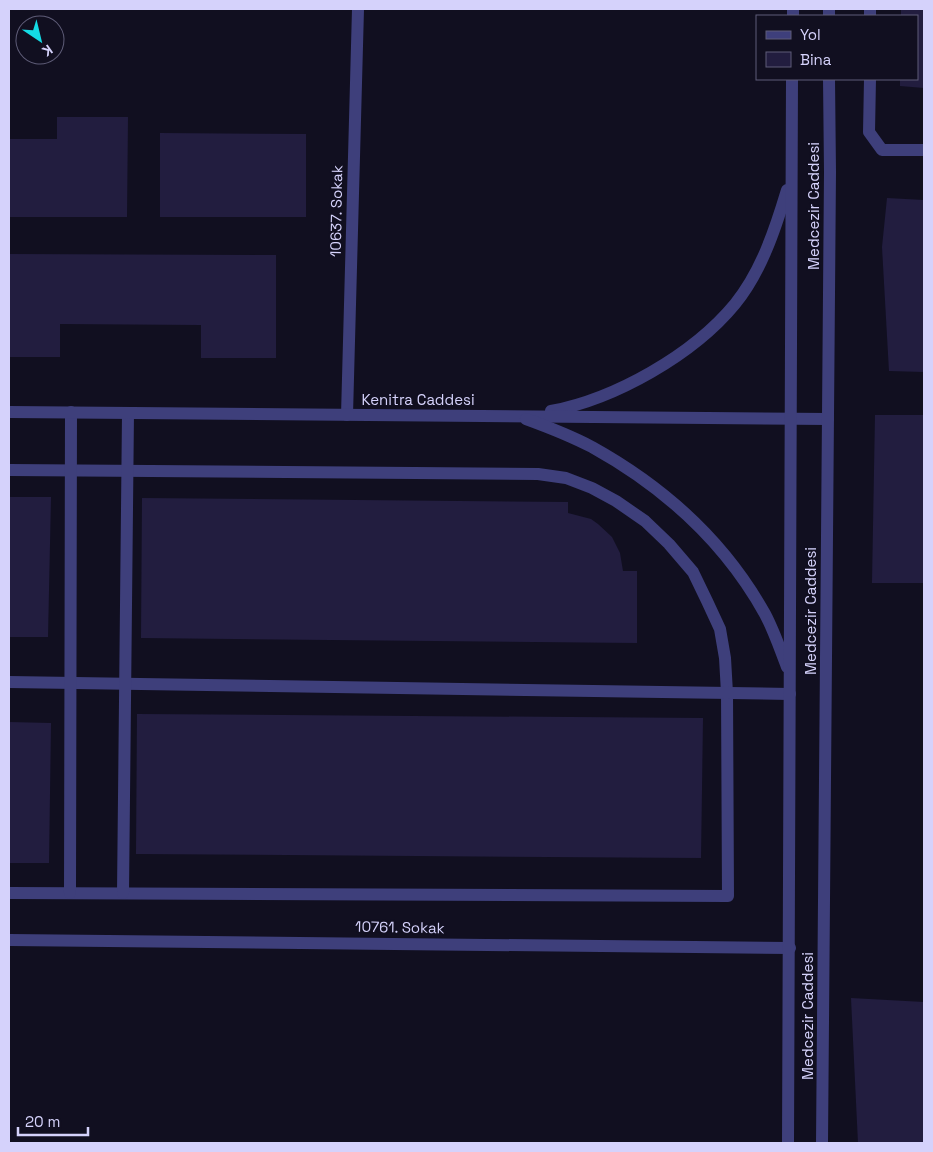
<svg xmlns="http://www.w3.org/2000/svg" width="933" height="1152" viewBox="0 0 933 1152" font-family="'Space Grotesk',sans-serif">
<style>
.building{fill:#221d3f}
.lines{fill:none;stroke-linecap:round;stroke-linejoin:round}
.service{stroke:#3e3f7b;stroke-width:12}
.minor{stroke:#3e3f7b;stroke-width:12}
.tertiary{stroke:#3e3f7b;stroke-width:12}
.labels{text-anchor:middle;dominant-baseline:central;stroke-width:4;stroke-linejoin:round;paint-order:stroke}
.street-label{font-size:15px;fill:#d5d2fb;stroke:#110f20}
</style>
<rect width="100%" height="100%" fill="#110f20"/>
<g class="building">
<polygon points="901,9 924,9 924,88 900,86 900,79 917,79 917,16 901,16"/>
<polygon points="57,117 128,117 127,217 9,217 9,139 57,139"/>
<polygon points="160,133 306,134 306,217 160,217"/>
<polygon points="887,198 924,200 924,372 889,371 882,247"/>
<polygon points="9,254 276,255 276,358 201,358 201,325 60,324 60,357 9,357"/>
<polygon points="875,415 924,415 924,583 872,583"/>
<polygon points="9,497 51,497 48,637 9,637"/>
<polygon points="142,498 568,502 568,513 591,519 598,524 612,537 620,553 623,571 637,571 637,643 141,638"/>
<polygon points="137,714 703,718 701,858 136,854"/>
<polygon points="9,722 51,723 49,863 9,863"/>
<polygon points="851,998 924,1002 924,1143 858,1143"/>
</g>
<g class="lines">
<g class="service">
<polyline points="870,16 870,9"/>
<polyline points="870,79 869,132 882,150 924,150"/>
<polyline points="9,470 538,474 566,478 592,488 616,501 645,521 669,544 693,572 707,601 720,629 725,658 727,693 728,896 9,893"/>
<polyline points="9,682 790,694"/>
<polyline points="70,893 71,412"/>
<polyline points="123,893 128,413"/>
</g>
<g class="minor">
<polyline points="347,415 358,9"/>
<polyline points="9,940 790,948"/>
</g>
<g class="tertiary">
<polyline points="829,9 829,16"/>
<polyline points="793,16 793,9"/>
<path d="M551,411C615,399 693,355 735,304C761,272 775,230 787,190"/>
<polyline points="9,412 828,419"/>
<path d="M526,419C548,427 571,436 592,447C664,487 725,542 765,614C774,631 780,649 787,667"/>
<polyline points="788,1143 792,79"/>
<polyline points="822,1143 830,172 829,79"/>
</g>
</g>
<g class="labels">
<g class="street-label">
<text transform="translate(813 206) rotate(-90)">Medcezir Caddesi</text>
<text transform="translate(336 211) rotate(-89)">10637. Sokak</text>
<text x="418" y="399">Kenitra Caddesi</text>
<text transform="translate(810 611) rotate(-90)">Medcezir Caddesi</text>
<text transform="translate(400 927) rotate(1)">10761. Sokak</text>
<text transform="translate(807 1016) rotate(-90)">Medcezir Caddesi</text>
</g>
</g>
<rect width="933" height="1152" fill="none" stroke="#d5d2fb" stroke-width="20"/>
<rect x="756" y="15" width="162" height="65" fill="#110f20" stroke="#5f5d78"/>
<rect x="766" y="31" width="25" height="8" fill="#3e3f7b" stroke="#5f5d78"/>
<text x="800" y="40" font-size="15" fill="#d5d2fb">Yol</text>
<rect x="766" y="52" width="25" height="15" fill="#221d3f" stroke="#5f5d78"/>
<text x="800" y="65" font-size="15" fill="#d5d2fb">Bina</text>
<g transform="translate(40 40) rotate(145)"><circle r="24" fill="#110f20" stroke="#5f5d78"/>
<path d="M0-4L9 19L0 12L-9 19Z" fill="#14dbe5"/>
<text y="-8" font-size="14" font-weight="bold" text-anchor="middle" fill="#d5d2fb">K</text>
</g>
<path d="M18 1127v8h70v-8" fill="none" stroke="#d5d2fb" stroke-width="2.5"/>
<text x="25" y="1127" font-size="15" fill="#d5d2fb" stroke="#110f20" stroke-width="4" paint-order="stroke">20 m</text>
</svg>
